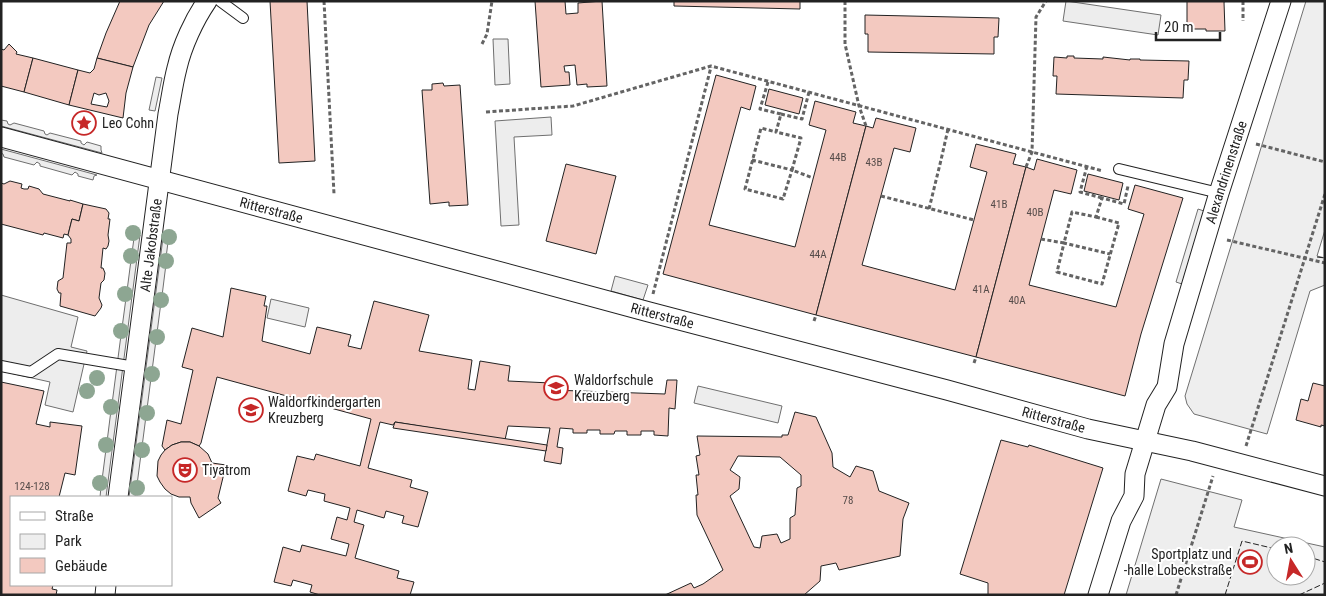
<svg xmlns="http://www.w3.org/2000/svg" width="1326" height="596" viewBox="0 0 1326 596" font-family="'Roboto Condensed',sans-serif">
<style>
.green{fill:#eee;stroke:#6f6f6f;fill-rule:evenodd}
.parking{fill:#ededed;stroke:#6f6f6f}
.building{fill:#f3c9c0;stroke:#222;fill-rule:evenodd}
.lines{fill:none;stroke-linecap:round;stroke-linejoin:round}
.lane-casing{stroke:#222;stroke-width:12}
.street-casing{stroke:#222;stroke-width:21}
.path{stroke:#646464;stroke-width:3;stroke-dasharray:4 2.5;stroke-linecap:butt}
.lane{stroke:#fff;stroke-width:10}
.street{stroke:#fff;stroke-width:19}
.fence{stroke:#222;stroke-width:1;stroke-dasharray:6 2.5;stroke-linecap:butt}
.tree{fill:#8da692}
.labels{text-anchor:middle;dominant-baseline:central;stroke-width:4;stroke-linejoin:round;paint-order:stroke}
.number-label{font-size:11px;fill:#564c4a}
.poi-label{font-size:14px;fill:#222;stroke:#fff;text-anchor:start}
.street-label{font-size:14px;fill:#222;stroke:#fff}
</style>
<rect width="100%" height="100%" fill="#fff"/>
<g class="green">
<polygon points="1306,1 1325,1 1325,230 1317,256 1325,258 1325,285 1310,291 1267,434 1194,414 1187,404 1185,396"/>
<path d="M1161,479L1242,500L1234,527L1325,547V595H1126ZM1276,546H1306V576H1276Z"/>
</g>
<g class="parking">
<polygon points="1066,1 1161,15 1158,35 1063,21"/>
<polygon points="493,39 508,39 510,84 495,85"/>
<polygon points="156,77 162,78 155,111 149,110"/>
<polygon points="551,117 552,135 514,137 519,225 501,226 495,121"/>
<polygon points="1,120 7,121 8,124 10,125 14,123 44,131 45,134 47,135 50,133 81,141 81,143 84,145 87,142 101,146 101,150 102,153 1,126"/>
<polygon points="1,149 97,175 94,176 93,180 78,176 78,174 75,172 72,175 40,166 40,164 37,162 34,165 4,157 3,154 1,153"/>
<polygon points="1198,209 1204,211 1182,284 1176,282"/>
<polygon points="140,235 106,497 100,497 101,487 105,484 105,481 102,480 106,449 110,446 110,444 107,442 111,410 114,410 115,407 112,404 121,335 125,332 124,330 122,328 126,298 130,295 129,293 127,291 131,260 134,257 134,254 132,253 134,238 139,237"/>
<polygon points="163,238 164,241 168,242 166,258 163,260 163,263 166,264 162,296 159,297 158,299 161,302 157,333 154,334 153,337 156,340 152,371 148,373 148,376 151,378 147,409 143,411 143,414 146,416 142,447 138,450 139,452 141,454 137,485 133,487 134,490 136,491 135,497 129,497"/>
<polygon points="615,276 648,285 643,300 611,291"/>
<polygon points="1,295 78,317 71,347 87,351 73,412 45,405 50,382 1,371"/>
<polygon points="271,299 309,308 305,327 267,318"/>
<polygon points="698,386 782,406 778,423 694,403"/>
</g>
<g class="building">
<polygon points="120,1 164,1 149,25 133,67 97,58 106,33"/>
<polygon points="270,1 307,1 315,161 279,163"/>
<polygon points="535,1 565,1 566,14 578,13 578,3 602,1 607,86 587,87 587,84 577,85 575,65 564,66 565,72 569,72 570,85 541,87"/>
<polygon points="674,1 800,1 800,9 674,6"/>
<polygon points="1187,1 1226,1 1224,2 1225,31 1206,31 1206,29 1187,29"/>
<polygon points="865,15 999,18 998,37 994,37 994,54 868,52 868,34 865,34"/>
<polygon points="9,44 17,52 16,54 33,58 24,92 1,86 1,49 4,50"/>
<polygon points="1067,56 1074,56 1074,58 1103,59 1103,57 1130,60 1130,59 1140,59 1140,60 1189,61 1188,80 1184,80 1183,98 1056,94 1057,76 1053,76 1054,57 1067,58"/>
<polygon points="33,58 78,70 69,105 24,92"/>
<path d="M97,58L133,67L126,93L123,118L69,105L78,70L90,73L94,69ZM94,93L99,95L106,93L109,101L107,107L91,104Z"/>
<polygon points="716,75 756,86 750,110 741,107 709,225 795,247 826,130 809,125 815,101 856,112 853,123 866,126 816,315 663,274"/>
<polygon points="443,83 444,86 460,85 468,205 449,206 449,202 430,204 422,90 432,90 432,84"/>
<polygon points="769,89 803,98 799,114 765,105"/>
<polygon points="876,118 916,128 910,152 894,148 862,265 955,290 987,172 970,167 976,144 1016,154 1013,164 1026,167 976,357 816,315 866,126 873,128"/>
<polygon points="1037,159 1077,170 1071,194 1054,190 1029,285 1116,307 1144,214 1128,209 1135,185 1183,198 1141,334 1125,396 976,357 1026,167 1034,170"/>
<polygon points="566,164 616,176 596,254 546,241"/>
<polygon points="1088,174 1123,183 1119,200 1084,191"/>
<polygon points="10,181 22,184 21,188 24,189 28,189 29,186 39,189 43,194 70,201 70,200 83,204 79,221 72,219 68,235 64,234 63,238 44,233 43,235 1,224 1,183 4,184"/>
<polygon points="83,204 106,209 109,213 108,219 110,219 108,235 109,241 108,246 106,249 103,248 101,268 103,268 105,273 104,280 101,283 99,298 102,305 101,308 95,316 60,306 61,293 59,293 57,289 58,281 63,278 67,243 71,243 71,239 68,235 72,219 79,221"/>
<polygon points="231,288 266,296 264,306 267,306 262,341 310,354 317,327 351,335 348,346 361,349 374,301 429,315 419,351 472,360 468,389 475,390 480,361 510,366 508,381 551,383 552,390 665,394 667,380 677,380 675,409 669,408 668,436 654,435 654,431 641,431 641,435 627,435 627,431 615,431 614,434 600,434 600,430 587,430 587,433 573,433 573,429 560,428 557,447 563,448 561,464 544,461 550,428 508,426 505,440 395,422 393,425 380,422 368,468 412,480 410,487 428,492 418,527 402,523 404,516 386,511 384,518 357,510 354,522 364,525 355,558 399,571 397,578 414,582 410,595 320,595 310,592 312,585 293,580 291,586 274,582 283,547 300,552 302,545 346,556 349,544 331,539 337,517 347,520 350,508 324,501 325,494 308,490 306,496 288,491 297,456 314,460 316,454 360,466 371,419 217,377 201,443 199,446 190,442 181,442 172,445 165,450 162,446 167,420 181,424 193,370 182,367 192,328 223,337"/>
<polygon points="1,382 44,391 36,424 50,427 50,422 82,426 75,475 65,473 59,497 11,497 11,585 53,585 52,589 57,590 56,595 1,595"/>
<polygon points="1313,383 1325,386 1325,426 1321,425 1321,427 1296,420 1301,399 1308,401"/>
<path d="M795,412L816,417L832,453L833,467L850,477L856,466L873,471L879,491L909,503L903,519L900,556L839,570L836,563L821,566L820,581L804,595H665L691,583L694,588L703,584L723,570L697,515L696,495H698L696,475H699L696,456L700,455L697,436L782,437V435H788ZM738,456L780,457L801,475V486L797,488L795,515L790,518V539L781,543L777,534L762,536L760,548L754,547L730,496L739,489L740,477L730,470Z"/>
<polygon points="395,422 547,445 546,451 393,428"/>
<polygon points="1001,440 1028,447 1029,445 1103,468 1064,595 988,595 988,583 960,574"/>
<polygon points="181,442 190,442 199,446 208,454 212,463 226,465 218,498 221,503 199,518 191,503 190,497 179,497 171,494 165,489 160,482 157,476 158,461 161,455 165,450 172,445"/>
</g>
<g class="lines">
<g class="lane-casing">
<g id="lane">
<polyline points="220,1 243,18"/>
<polyline points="1119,169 1219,193"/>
<polyline points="1,366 31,372 58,354 135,367"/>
</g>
</g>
<g class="street-casing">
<g id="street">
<path id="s1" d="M1,137L649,312L947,390L1088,429L1192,451L1325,486"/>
<path id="s2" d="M118,497L168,114C171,99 173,83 177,68C182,46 194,20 207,1"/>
<polyline points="105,595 106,585"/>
<path id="s3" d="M1098,595L1121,521L1134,496L1135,474L1156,405L1167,387L1174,344L1219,193L1281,1"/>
</g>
</g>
<g class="path">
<polyline points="324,1 334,194"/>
<polyline points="845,1 845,44 859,106 866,126"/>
<polyline points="1243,1 1243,21"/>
<polyline points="482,44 487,34 492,1"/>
<polyline points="768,82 760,109 781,114"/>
<polyline points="809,92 802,119 781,114 776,132 801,138 792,170 813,178"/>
<polyline points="486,112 573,106 711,66 1103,171"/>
<polyline points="1256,144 1325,162"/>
<polyline points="752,160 792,170 783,199 745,189 761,128 776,132"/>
<polyline points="1087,166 1080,192 1102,198"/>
<polyline points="1026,167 1032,152 1036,17 1046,1"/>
<polyline points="881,196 974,220"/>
<polyline points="929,209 941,160 948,129"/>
<polyline points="1096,217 1119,223 1102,284 1057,272 1064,243 1110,254"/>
<polyline points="1041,239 1064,243 1072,212 1096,217 1102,198 1124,204 1128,186"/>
<polyline points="1227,240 1325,263"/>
<polyline points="653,294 711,67"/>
<polyline points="814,321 816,315"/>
<polyline points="974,363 976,357"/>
<polyline points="1246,446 1325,194"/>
<polyline points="1176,595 1213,476"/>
</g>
<use href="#lane" class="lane"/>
<use href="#street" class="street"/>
<g class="fence">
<polyline points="1317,257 1325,258"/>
<polyline points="1306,556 1325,562"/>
<polyline points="1225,595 1242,541 1276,549"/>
<polyline points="1299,595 1325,583"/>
</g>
</g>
<g class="tree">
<circle cx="133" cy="233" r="8"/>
<circle cx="169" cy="237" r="8"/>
<circle cx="131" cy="256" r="8"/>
<circle cx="166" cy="261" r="8"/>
<circle cx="125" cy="294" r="8"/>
<circle cx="161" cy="300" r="8"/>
<circle cx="121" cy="331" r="8"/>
<circle cx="157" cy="337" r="8"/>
<circle cx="152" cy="374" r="8"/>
<circle cx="97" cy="378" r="8"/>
<circle cx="87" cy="391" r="8"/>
<circle cx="111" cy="407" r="8"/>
<circle cx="147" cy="413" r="8"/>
<circle cx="106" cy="445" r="8"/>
<circle cx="142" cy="450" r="8"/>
<circle cx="100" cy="483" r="8"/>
<circle cx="137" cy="488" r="8"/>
</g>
<defs>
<g id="sight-ring" transform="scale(1.25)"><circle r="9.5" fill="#fff" stroke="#c62828" stroke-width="1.5"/><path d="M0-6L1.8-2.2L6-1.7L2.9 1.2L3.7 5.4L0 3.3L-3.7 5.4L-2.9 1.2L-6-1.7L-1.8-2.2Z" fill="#c62828"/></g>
<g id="school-ring" transform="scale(1.25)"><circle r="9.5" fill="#fff" stroke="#c62828" stroke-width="1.5"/><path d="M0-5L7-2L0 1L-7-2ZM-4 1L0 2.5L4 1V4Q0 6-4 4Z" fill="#c62828"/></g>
<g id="theatre-ring" transform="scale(1.25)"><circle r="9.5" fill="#fff" stroke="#c62828" stroke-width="1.5"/><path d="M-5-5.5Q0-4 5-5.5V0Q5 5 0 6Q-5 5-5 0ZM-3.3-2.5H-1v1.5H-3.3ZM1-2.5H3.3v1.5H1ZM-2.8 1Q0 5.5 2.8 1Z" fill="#c62828"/></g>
<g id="stadium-ring" transform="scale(1.25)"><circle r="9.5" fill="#fff" stroke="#c62828" stroke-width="1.5"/><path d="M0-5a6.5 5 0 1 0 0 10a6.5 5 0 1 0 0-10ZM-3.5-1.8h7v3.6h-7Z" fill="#c62828"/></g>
</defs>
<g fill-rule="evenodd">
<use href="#sight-ring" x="84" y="123"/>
<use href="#school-ring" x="556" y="388"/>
<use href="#school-ring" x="251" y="410"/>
<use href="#theatre-ring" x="185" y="470"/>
<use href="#stadium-ring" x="1250" y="562"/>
</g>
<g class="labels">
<g class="number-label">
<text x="838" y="157">44B</text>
<text x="874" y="162">43B</text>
<text x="999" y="204">41B</text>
<text x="1035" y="212">40B</text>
<text x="818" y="254">44A</text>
<text x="981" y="289">41A</text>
<text x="1017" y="300">40A</text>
<text x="32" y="486">124-128</text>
<text x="848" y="500">78</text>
</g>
<g class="poi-label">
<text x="102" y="123">Leo Cohn</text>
<text x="574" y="380">Waldorfschule<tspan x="574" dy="16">Kreuzberg</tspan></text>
<text x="268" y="402">Waldorfkindergarten<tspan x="268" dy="16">Kreuzberg</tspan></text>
<text x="202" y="470">Tiyatrom</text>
<text x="1232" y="554" text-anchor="end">Sportplatz und<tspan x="1232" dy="16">-halle Lobeckstraße</tspan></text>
</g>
<g class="street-label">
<text stroke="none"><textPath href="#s3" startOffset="444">Alexandrinenstraße</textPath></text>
<text stroke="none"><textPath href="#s1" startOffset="280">Ritterstraße</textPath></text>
<text stroke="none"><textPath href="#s2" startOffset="254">Alte Jakobstraße</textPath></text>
<text stroke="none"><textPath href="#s1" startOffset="685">Ritterstraße</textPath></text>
<text stroke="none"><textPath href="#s1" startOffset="1090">Ritterstraße</textPath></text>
</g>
</g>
<rect width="1326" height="596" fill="none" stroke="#222222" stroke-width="5"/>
<rect x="10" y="496" width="162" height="90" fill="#ffffff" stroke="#a7a7a7"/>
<rect x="20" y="512" width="25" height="8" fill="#ffffff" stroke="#a7a7a7"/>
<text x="55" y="521" font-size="15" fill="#222222">Straße</text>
<rect x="20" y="534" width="25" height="15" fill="#eeeeee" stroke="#a7a7a7"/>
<text x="55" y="546" font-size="15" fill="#222222">Park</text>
<rect x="20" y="558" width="25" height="15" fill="#f3c9c0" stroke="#a7a7a7"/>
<text x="55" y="571" font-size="15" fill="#222222">Gebäude</text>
<g transform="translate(1291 561) rotate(349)"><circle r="24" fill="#ffffff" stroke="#a7a7a7"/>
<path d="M0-4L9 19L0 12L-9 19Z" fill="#c62828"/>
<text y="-8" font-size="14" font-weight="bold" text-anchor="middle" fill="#222222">N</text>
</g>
<path d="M1156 32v8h64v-8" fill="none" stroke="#222222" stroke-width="2.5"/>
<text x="1164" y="32" font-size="15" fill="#222222" stroke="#ffffff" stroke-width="4" paint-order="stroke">20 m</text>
</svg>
